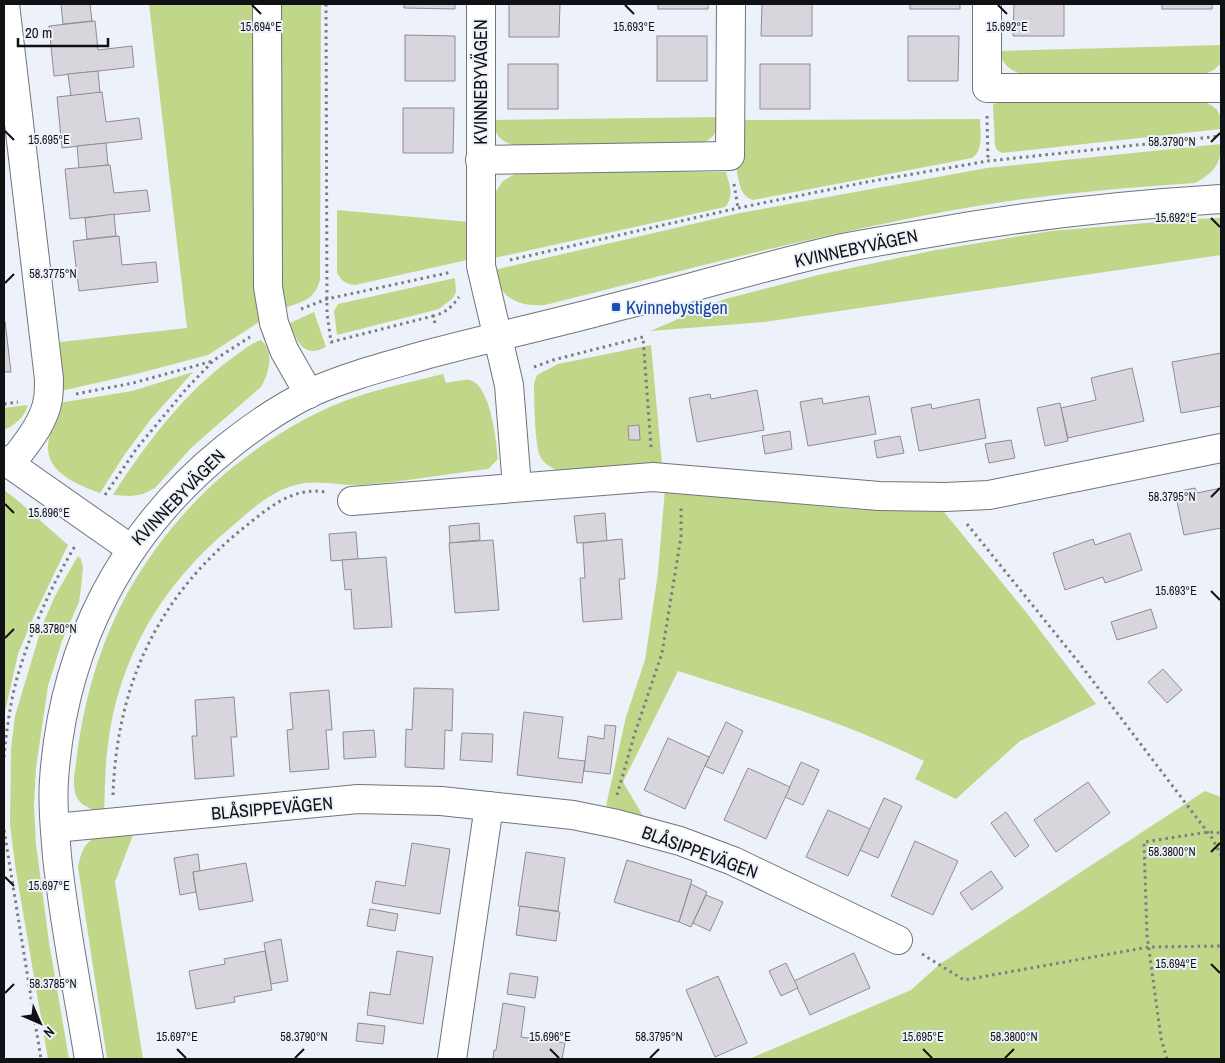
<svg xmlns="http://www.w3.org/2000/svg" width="1225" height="1063" viewBox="0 0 1225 1063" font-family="'Archivo Narrow',sans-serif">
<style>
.green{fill:#c0d789}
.building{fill:#d9d5dd;stroke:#8f8c93}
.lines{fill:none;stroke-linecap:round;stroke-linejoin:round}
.minor-casing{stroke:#70747b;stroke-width:30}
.tertiary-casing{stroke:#70747b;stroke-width:30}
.path{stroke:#7a7d82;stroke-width:3;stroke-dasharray:2.5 4;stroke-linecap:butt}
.minor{stroke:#fff;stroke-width:28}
.tertiary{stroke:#fff;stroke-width:28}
.ticks{fill:none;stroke:#101114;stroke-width:2}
.transit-dot{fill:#1a4fb4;stroke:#edf1f9;stroke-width:2}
.labels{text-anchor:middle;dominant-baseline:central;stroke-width:4;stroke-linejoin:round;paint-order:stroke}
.street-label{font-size:18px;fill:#101114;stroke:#edf1f9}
.transit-label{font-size:18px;fill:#164399;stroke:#edf1f9;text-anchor:start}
.ticks-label{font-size:12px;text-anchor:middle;fill:#101114;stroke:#edf1f9;stroke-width:4;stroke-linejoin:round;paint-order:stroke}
</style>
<rect width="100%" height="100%" fill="#edf1f9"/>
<g class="green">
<polygon points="149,4 254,4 253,281 259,322 208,355 136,374 61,391 62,379 60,342 187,328"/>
<path d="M280,4H321L320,280C314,300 304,301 285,308L281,281Z"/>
<path d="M1221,45V63L1214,70L1205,74L1028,76C1014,73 1002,66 999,51Z"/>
<path d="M1010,100L1204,102C1219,108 1221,113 1221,129L1002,153L997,150L995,145L993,104Z"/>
<path d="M721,117C716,136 712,141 693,145L516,146C500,141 495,136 493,120Z"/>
<path d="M980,119C980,132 984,150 972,158L753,200C739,196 739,180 736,167L744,158L745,120Z"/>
<path d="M1221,144C1221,165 1213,173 1195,183C1122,188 1049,194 977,206C831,231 688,269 545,305C517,307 500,298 494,270L740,213L987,168Z"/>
<path d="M522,170L726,172C729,184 735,196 725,207L494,258L496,191L503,181Z"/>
<path d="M337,210L469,222L467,260L355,285C345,284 342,281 337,273Z"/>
<polygon points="1221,218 1221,255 764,322 650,331 725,299 818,275 936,250 1051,231 1195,219"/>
<polygon points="455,278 456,292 453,298 439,309 337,335 334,311 338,304"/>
<path d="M314,312L326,347C303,359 297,341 290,323Z"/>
<path d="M261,340C275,353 269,373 261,387L192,447L155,488L143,494L131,496L113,495C144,446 187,389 235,356C243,350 251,343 261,340Z"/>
<path d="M651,345L662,464L558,471C551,467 544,464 540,456C535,447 534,398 534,384L537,375L558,364Z"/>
<path d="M193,372L151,419L125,454L100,493C78,485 47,473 48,446C49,431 55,417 59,403L132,391Z"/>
<path d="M443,374L446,383C453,382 463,379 470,380C491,386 496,440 498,459L488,469C446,474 402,482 360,485C339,486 316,479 296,485C270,491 249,512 230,528C163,584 119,656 108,744C105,766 105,789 104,812C92,810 78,806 75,792C72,780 76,767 77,755C85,694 103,633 135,580C160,539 191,502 228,471C266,440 312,411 359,396C386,387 415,381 443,374Z"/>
<path d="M28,405C24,418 15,425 4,430V408Z"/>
<path d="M665,489L849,509L944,512L1026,612L1096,704L1020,741L956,799L915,779L924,761C845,722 762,698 678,671L623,782L643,816L606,806L626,717L645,660L658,573Z"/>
<polygon points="4,490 17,500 68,545 33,618 18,654 4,716"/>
<polygon points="78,556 81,559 83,567 81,588 79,602 62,641 48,686 36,768 34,806 36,844 49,942 69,1059 48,1059 15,865 10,824 11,748 15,716 42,626 55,596"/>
<polygon points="1205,791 1221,797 1221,1059 749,1059 911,990 940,964"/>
<path d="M133,835L115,882L143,1059H107L78,867C85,830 101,836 133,835Z"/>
</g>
<g class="building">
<polygon points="61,4 90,4 92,21 63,24"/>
<polygon points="404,4 455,4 455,9 404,8"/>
<polygon points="509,4 560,4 559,37 509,37"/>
<rect x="658" y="4" width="50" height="5"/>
<polygon points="762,4 812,4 812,36 761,36"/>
<rect x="910" y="4" width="50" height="5"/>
<polygon points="1014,4 1064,4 1064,36 1013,36"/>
<rect x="1162" y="4" width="50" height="5"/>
<polygon points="95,21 98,50 132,46 134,67 54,76 49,26"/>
<polygon points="405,35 455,36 455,81 405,81"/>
<rect x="657" y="36" width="50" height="45"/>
<polygon points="908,36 959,36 958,81 908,81"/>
<rect x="508" y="64" width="50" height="45"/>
<rect x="760" y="64" width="50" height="45"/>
<polygon points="98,71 100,93 71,96 68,74"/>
<polygon points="102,92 106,122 139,118 142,139 62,148 57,97"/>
<polygon points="403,108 454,108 453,153 403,153"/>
<polygon points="106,143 108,165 79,168 77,146"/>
<polygon points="110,165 114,193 147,190 150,211 70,219 65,169"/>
<polygon points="114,214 116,236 87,239 85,218"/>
<polygon points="119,236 122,265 156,262 158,282 79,291 73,241"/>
<polygon points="4,321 5,321 11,372 4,372"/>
<polygon points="1221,353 1221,406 1181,413 1172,362"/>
<polygon points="1132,368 1144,421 1068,438 1061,408 1096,400 1091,378"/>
<polygon points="757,390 764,430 697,442 689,398 710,394 711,399"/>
<polygon points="869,396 876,434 808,446 800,402 822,398 823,404"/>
<polygon points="979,399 986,438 919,451 911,408 931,404 932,409"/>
<polygon points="1060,403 1068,441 1045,446 1037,408"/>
<polygon points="639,425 640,440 629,440 628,426"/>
<polygon points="790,431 792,449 765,454 762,436"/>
<polygon points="900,436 904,453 877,458 874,441"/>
<polygon points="1011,440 1015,458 989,463 985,444"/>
<polygon points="1195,488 1197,493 1221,488 1221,528 1184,535 1175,492"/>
<polygon points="605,513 607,541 577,543 574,516"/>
<polygon points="479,523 480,540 450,543 449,526"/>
<polygon points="356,532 358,559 331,561 329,534"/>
<polygon points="1130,533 1142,570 1105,583 1103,577 1065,590 1053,553 1093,539 1095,545"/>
<polygon points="622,539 625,579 619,579 622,619 583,622 580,578 585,578 583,543"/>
<polygon points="493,540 499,610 455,613 449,543"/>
<polygon points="386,557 392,627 354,629 351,589 345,590 342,560"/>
<polygon points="1151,609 1157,628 1117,640 1111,622"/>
<polygon points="1163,669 1182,690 1167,703 1148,682"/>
<polygon points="414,688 453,689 452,731 445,730 444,769 405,767 406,729 412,730"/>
<polygon points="329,690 332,730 326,730 329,769 290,772 287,730 293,729 290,693"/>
<polygon points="234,697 237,737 231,737 234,776 195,779 192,736 197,736 195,700"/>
<polygon points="524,712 563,717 558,758 585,761 582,783 517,775"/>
<polygon points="726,722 743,731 723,774 705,766"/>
<polygon points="605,725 616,726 610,774 584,771 588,736 604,739"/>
<polygon points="374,730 376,757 344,759 343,732"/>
<polygon points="462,733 493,734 492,762 460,760"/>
<polygon points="668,738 709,757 685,809 644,790"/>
<polygon points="801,762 819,770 803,805 785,797"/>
<polygon points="748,768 790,787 766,839 724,820"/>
<polygon points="1088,782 1110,813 1056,852 1034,820"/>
<polygon points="884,798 902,806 878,858 860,850"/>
<polygon points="828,810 870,829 848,876 806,857"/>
<polygon points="1006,812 1029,846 1015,857 991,823"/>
<polygon points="915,841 958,861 933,915 891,896"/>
<polygon points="412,843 450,849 440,914 372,903 376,881 405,886"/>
<polygon points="526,852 565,858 558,911 518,906"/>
<polygon points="198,854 200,871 193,872 196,892 180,895 174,858"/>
<polygon points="627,860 692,880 679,922 614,902"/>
<polygon points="246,863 253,901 199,910 193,872"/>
<polygon points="991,871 1003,888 972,910 960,893"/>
<polygon points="691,884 707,892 691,927 679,922"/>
<polygon points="706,895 723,902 710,931 693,923"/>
<polygon points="520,906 560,912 556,941 516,935"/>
<polygon points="370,909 398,914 395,931 367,926"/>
<polygon points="281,939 288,981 271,984 264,943"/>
<polygon points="265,951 272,990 234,997 235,1002 196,1009 189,971 225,964 224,959"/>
<polygon points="397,951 433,957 423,1024 367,1015 370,992 390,995"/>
<polygon points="854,953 870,988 810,1015 794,981"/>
<polygon points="786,963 798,988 781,996 769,971"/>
<polygon points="510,973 538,977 535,998 507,994"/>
<polygon points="718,976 747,1043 715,1057 686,990"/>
<polygon points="503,1003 525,1007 521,1037 565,1043 562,1059 493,1059 494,1050 496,1050"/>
<polygon points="358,1023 385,1026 383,1044 356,1041"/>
</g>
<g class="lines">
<g class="minor-casing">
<g id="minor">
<path d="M5,4L49,379C49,385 49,392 48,399C44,424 25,445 10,465"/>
<polyline points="267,4 268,287 274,323 284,350 309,394"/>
<polyline points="481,4 481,266 509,385 517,487"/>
<polyline points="987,4 987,88 1221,88"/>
<polyline points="480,160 730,156 731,4"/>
<polyline points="4,460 131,549"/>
<polyline points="352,501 653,477 879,496 945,497 989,495 1221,448"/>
<polyline points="55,828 358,799 441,801 573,815 617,824 680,841 733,861 898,940"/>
<polyline points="452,1059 489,806"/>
</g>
</g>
<g class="tertiary-casing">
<path id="tertiary" d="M89,1059C78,992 64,924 57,856C55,831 52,805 54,780C63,646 122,532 226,448C252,427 281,407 312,392C348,376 387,366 425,355C489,338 553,324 616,307C694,288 770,264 848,247C873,242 899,238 924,234C1023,216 1121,205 1221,199"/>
</g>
<g class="path">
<polyline points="326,4 327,313 331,342 433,316"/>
<polyline points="987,116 988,161"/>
<polyline points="734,184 738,208"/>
<polyline points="510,260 738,208 867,182 988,161 1221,136"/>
<polyline points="301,309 327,299 452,272"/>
<path d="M435,323L433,316C445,313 451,308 459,297"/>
<polyline points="534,367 553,360 643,337 651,447"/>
<polyline points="76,394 133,383 213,361"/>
<polyline points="4,404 18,402"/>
<polyline points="105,495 137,448 187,388 214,360 250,337"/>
<polyline points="967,524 1080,664 1212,838 1221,855"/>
<path d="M4,757C7,726 11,695 21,665C34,624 53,583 75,546"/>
<path d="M113,795C117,681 160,592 251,522C273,504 296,487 326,492"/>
<polyline points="617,795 634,736 662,653 681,537 681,508"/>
<polyline points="4,830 41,1059"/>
<polyline points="922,954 964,980 1149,947 1221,946"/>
<polyline points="1167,1059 1161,1038 1147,935 1144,842 1208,832 1221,833"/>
</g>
<use href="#minor" class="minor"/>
<use href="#tertiary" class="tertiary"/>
</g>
<path class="ticks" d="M252,5L261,14M625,5L634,14M998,5L1007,14M5,131L14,140M1211,142L1220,133M1211,218L1220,227M5,283L14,274M1211,497L1220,488M5,504L14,513M1211,591L1220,600M5,638L14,629M1211,852L1220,843M5,877L14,886M1211,964L1220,973M5,993L14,984M177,1049L186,1058M550,1049L559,1058M923,1049L932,1058M295,1058L304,1049M650,1058L659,1049M1005,1058L1014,1049"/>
<rect class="transit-dot" x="611" y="302" width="10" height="10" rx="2.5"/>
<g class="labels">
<g class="street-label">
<text transform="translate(480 82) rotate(-90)">KVINNEBYVÄGEN</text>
<text transform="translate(856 248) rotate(-12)">KVINNEBYVÄGEN</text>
<text transform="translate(178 497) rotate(-46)">KVINNEBYVÄGEN</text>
<text transform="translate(272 808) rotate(-5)">BLÅSIPPEVÄGEN</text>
<text transform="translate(700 852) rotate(20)">BLÅSIPPEVÄGEN</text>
</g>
<g class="transit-label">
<text x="626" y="307">Kvinnebystigen</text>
</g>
</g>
<g class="ticks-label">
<text x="261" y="31">15.694°E</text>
<text x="634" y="31">15.693°E</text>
<text x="1007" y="31">15.692°E</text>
<text x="49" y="144">15.695°E</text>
<text x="1172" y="146">58.3790°N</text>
<text x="1176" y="222">15.692°E</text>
<text x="53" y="278">58.3775°N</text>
<text x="1172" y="501">58.3795°N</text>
<text x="49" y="517">15.696°E</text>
<text x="1176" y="595">15.693°E</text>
<text x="53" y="633">58.3780°N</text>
<text x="1172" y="856">58.3800°N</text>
<text x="49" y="890">15.697°E</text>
<text x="1176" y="968">15.694°E</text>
<text x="53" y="988">58.3785°N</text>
<text x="1014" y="1041">58.3800°N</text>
<text x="177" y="1041">15.697°E</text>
<text x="304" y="1041">58.3790°N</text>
<text x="550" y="1041">15.696°E</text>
<text x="659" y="1041">58.3795°N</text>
<text x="923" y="1041">15.695°E</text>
</g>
<rect width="1225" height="1063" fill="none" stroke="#101114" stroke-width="10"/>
<g transform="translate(40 1023) rotate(135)" stroke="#edf1f9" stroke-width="4" paint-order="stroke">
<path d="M0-4L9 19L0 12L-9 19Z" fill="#101114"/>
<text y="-8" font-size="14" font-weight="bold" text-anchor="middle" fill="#101114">N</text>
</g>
<path d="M18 38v8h90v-8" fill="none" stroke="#101114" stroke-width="2.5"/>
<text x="25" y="38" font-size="15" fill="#101114" stroke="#edf1f9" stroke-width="4" paint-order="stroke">20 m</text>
</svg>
